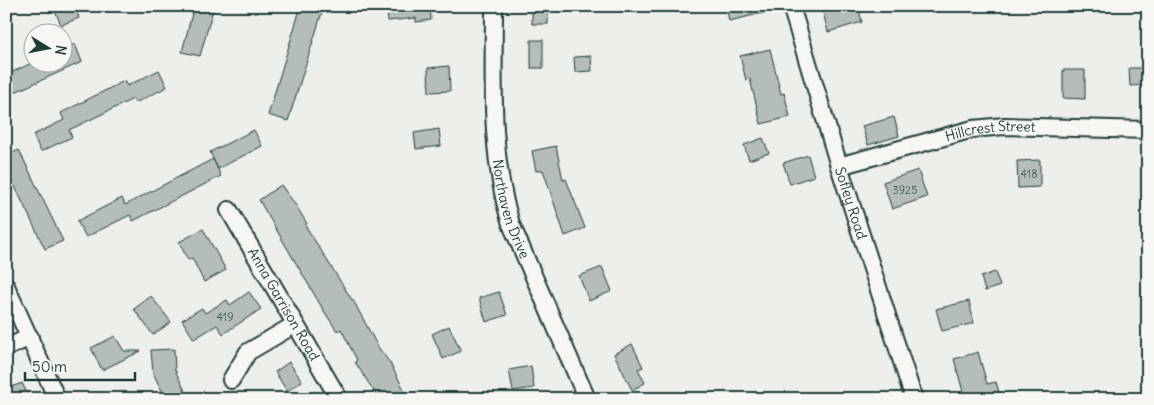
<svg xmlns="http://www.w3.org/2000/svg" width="1154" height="405" viewBox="0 0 1154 405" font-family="Delius,sans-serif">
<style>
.building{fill:#b4bdb8;stroke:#1f3d34}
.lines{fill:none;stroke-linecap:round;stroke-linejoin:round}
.minor-casing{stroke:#1f3d34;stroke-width:20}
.minor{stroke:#f6f6f2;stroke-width:16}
.labels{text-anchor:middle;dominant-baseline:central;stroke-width:4.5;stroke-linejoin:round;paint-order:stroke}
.number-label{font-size:11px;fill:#445d55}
.street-label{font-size:14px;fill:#1f3d34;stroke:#f6f6f2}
</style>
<rect width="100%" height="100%" fill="#edefea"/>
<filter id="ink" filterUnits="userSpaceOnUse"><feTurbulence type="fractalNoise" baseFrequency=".02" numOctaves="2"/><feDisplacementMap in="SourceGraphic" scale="10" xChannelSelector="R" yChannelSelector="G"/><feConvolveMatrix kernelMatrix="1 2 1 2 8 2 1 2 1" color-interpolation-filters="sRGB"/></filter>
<g filter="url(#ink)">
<g class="building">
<polygon points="53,6 75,6 79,18 61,25"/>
<polygon points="194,6 214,6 200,56 182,52"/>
<polygon points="301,6 324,6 288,121 268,115"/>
<polygon points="396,6 430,6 431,20 416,22 416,18 388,21 386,7"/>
<rect x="532" y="6" width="16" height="18"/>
<polygon points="726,6 772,6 772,11 729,21"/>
<polygon points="845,6 858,6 862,22 828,32 823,12"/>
<rect x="531" y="40" width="12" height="28"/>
<polygon points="75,44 82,62 6,96 6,75 34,62 62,62 62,50"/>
<polygon points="770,49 781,94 784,93 790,117 761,124 750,79 746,80 740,56"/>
<polygon points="591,56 592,71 575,72 574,57"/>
<polygon points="449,66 450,91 429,92 428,68"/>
<polygon points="1129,68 1148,68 1148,85 1130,86"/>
<polygon points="159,70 167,87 135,103 133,99 69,130 72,137 42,151 40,150 33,135 64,120 61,113 124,81 127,86"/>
<polygon points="1063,70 1085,70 1085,99 1063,98"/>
<polygon points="894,117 899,136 868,145 862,126"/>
<polygon points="439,129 441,146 416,149 414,133"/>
<polygon points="254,130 262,146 218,169 210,152"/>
<polygon points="763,138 769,153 749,160 744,145"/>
<polygon points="556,146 563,180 566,179 585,228 565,236 543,170 536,171 532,151"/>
<polygon points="19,150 63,241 45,249 6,168 6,156"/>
<polygon points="808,155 814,176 790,184 783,163"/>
<polygon points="213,159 221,176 133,221 130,215 86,237 77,221 122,198 125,205"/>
<polygon points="1040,160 1040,187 1018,188 1017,161"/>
<polygon points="918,170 927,197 892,209 883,182"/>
<polygon points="281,185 297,207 307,224 305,225 352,300 353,300 378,347 390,363 409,399 379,399 355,362 357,360 341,329 337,331 324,311 259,200"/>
<polygon points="203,229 226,270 204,282 192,258 188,260 179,242"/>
<polygon points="602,267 612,291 589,301 579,276"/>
<polygon points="995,272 1000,286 985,291 981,277"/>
<polygon points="249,292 261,309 223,334 217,325 194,339 182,320 202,308 205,313 227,300 230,305"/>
<polygon points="499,292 507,315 486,322 479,298"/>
<polygon points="151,296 171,322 153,335 134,309"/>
<polygon points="969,301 974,323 942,331 936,309"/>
<polygon points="449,326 461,351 443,359 432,334"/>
<polygon points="115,336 124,351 141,351 102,370 91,348"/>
<polygon points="632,344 643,367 638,369 645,383 632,390 614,354"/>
<polygon points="174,349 175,370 189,399 166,399 153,373 151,350"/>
<polygon points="978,352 987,384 996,382 1001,399 965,399 954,359"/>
<polygon points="289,362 302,381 287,391 275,372"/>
<polygon points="531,366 534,388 513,391 509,370"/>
<polygon points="22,383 30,399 6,399 6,389"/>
</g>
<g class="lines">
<g class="minor-casing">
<g id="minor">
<path id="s1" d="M494,6C494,79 489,153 511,224L587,399"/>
<path id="s2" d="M791,6L839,166L914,399"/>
<path id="s3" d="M839,166L973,129L1004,126L1148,130"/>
<path id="s4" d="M229,210L339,399"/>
<polyline points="6,286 57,399"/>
<polyline points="6,348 30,337"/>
<polyline points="231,380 248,352 294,325"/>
</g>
</g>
<use href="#minor" class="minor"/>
</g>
</g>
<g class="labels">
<g class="number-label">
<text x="1029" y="174">418</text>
<text x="905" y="190">3925</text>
<text x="225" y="317">419</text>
</g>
<g class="street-label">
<text stroke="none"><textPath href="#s3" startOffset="156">Hillcrest Street</textPath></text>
<text stroke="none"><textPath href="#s2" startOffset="206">Sofley Road</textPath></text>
<text stroke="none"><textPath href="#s1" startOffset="205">Northaven Drive</textPath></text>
<text stroke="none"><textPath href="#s4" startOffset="109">Anna Garrison Road</textPath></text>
</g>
</g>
<rect width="1154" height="405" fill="none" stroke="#f6f6f2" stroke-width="25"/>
<rect x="12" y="12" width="1129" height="380" fill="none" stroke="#1f3d34" stroke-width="2" filter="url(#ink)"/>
<g transform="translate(48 48) rotate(100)"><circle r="24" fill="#f6f6f2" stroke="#a0aca6"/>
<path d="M0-4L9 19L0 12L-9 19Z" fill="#1f3d34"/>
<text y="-8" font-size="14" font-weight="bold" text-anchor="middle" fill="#1f3d34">N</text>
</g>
<path d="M25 372v8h110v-8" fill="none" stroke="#1f3d34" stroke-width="2.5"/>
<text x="32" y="372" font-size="15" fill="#1f3d34" stroke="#f6f6f2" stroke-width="4" paint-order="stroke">50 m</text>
</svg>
